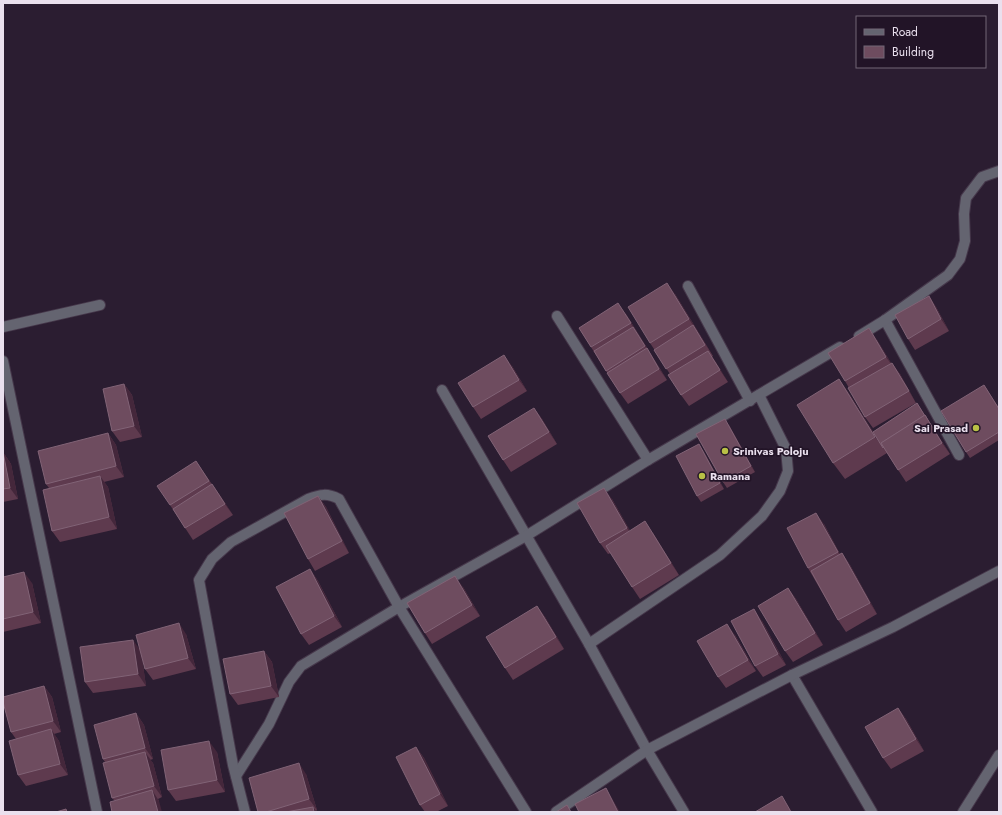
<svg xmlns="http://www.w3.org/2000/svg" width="1002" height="815" viewBox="0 0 1002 815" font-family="Jost,sans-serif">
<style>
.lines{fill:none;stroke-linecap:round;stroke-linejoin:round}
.minor-casing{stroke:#46384b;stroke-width:12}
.minor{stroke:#646470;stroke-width:10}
.wall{fill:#5e3a4e}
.shaded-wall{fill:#44273b}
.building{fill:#6e4c5f;stroke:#816376}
.poi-dot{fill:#b9c046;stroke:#221427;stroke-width:1.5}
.labels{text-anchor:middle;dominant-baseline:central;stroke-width:3.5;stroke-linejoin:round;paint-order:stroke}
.poi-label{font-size:11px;font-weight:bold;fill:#eae0ee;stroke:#221427;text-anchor:start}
</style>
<rect width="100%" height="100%" fill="#2b1d31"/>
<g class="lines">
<g class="minor-casing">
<g id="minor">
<polyline points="688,286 750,401"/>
<polyline points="557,316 648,460"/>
<polyline points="885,320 959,455"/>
<polyline points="3,327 100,305"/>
<polyline points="859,336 885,320 948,275 960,259 965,241 964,214 966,198 982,177 999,171"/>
<polyline points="3,361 97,812"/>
<polyline points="442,390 589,644 647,750 684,812"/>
<polyline points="589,644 720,555 762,516 780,491 788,471 786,449 759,395"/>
<polyline points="792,675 872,812"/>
<polyline points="236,776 269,724 289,682 301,666 399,607 526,536 648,460 840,347"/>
<path d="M245,812L233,765L199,580L212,559L231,542L308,499C321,494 327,493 339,499L399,607L526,812"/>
<polyline points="556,812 647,750 792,675 893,627 999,571"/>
<polyline points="963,812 999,755"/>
</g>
</g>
<use href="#minor" class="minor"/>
</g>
<g class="wall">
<polygon points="675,294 713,356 712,357 728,382 689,406 681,395 670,374 654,350 654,349 650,343"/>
<polygon points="929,296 936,307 949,331 915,350 908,339"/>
<polygon points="626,314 667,380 628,404 620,393 579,328"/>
<polygon points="877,340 891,363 900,374 916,403 873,428 865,417 849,388 845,381"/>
<polygon points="512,366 527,391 481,419 473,407"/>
<polygon points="839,379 850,395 873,432 917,403 950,454 906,482 887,453 845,479 833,463"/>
<polygon points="124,384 132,395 142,437 120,442 112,431"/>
<polygon points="984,385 999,408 999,440 970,458 966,452"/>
<polygon points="534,408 542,419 557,444 511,472 503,460"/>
<polygon points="729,425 755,472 727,488 723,482"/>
<polygon points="108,433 116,445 124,477 104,482 108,487 117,529 60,542 52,531 49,488 46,484"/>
<polygon points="703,450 724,489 701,502 697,496"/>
<polygon points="3,452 11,464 18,499 3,502"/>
<polygon points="196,461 233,515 193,540 170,505"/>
<polygon points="318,496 326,507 349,553 315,571 308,559"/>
<polygon points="612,499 630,531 653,533 679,575 640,599 632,587 611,553 608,554 600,543"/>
<polygon points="824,524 840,554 842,553 850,565 877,614 846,632 838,620 808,568"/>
<polygon points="310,569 318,581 342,627 309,645 301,634"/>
<polygon points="3,577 32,583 41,623 3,632"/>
<polygon points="463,587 480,616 432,644 425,633"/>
<polygon points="788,588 796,599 823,645 793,662 785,651"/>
<polygon points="537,606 545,617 564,649 513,680 505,668"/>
<polygon points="762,621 786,665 763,677 755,666"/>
<polygon points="186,634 196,669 153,680 145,669 141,652 146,686 93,693 85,682 141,651"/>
<polygon points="735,635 756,671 726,688 718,677"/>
<polygon points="264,651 272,662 279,697 238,705 230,694"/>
<polygon points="44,686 52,697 61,732 54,734 59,741 68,775 26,786 18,775 16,739 11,732"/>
<polygon points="898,708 906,719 924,751 891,769 883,758"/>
<polygon points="136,713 144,725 153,759 150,760 153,763 162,797 158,799 159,801 114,800 112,798 105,762 103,759"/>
<polygon points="416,747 424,758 448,806 436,812 425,812 420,805"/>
<polygon points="217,752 225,792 176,801 168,790"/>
<polygon points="306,774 317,810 316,811 317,812 258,812"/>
</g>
<g class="shaded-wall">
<polygon points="667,283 675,294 713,356 689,319"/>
<polygon points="929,296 936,307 949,331 941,319"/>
<polygon points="618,303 626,314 653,358 645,346"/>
<polygon points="869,328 877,340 894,368 886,357"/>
<polygon points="647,348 654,360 667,380 659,369"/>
<polygon points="708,351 716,362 728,382 720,370"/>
<polygon points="504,355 512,366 527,391 519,380"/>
<polygon points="892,363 900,374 916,403 909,391"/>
<polygon points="839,379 850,395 883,447 875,437"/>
<polygon points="124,384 132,395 142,437 134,426"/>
<polygon points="534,408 542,419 557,444 549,432"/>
<polygon points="925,415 932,426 950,454 942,443"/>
<polygon points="725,419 729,425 755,472 751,466"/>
<polygon points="108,433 116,445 124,477 116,466"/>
<polygon points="699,444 703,450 724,489 720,483"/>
<polygon points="3,452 11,464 18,499 10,488"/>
<polygon points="100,476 108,487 117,529 109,517"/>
<polygon points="212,484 220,495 233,515 225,504"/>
<polygon points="604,488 612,499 635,539 627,528"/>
<polygon points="318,496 326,507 349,553 342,541"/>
<polygon points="816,513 824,524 845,564 838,552"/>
<polygon points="645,521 653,533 679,575 671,563"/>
<polygon points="842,553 850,565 877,614 870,603"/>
<polygon points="310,569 318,581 342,627 334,616"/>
<polygon points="24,572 32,583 41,623 33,612"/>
<polygon points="455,576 463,587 480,616 472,605"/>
<polygon points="788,588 796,599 823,645 815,633"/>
<polygon points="537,606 545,617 564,649 556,637"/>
<polygon points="754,609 762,621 786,665 778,654"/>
<polygon points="179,623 186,634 196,669 188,658"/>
<polygon points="727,624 735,635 756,671 748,660"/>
<polygon points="133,640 141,651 146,686 138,674"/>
<polygon points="264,651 272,662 279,697 271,686"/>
<polygon points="44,686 52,697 61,732 53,721"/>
<polygon points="898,708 906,719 924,751 916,739"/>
<polygon points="136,713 144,725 153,759 145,748"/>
<polygon points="51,729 59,741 68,775 60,764"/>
<polygon points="209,741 217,752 225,792 217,780"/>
<polygon points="416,747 424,758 448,806 440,794"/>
<polygon points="145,752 153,763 162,797 154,786"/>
<polygon points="299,763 306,774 317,810 309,799"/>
<polygon points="606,788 620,812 618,812"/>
<polygon points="152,790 159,801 162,812 158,812"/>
<polygon points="782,796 789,807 792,812 791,812"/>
<polygon points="313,807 317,812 314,812"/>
</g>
<g class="building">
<polygon points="667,283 689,319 650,343 628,307"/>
<polygon points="929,296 941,319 908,339 895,315"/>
<polygon points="618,303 631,323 591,347 579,328"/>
<polygon points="693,325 705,345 666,369 654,350"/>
<polygon points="633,327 645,346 606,371 594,351"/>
<polygon points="869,328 886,357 845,381 828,353"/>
<polygon points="647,348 659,369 620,393 607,373"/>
<polygon points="708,351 720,370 681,395 668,375"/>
<polygon points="504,355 519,380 473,407 458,383"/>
<polygon points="892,363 909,391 865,417 848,388"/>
<polygon points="839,379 875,437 833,463 797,405"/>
<polygon points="124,384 134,426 112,431 103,389"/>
<polygon points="984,385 999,409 999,432 966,452 941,411"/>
<polygon points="917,403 928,421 925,415 881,443 884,447 883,448 873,432"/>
<polygon points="534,408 549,432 503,460 488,436"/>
<polygon points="925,415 942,443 898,470 881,443"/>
<polygon points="725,419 751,466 723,482 696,434"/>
<polygon points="108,433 116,466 46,484 38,451"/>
<polygon points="699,444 720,483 697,496 676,456"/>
<polygon points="3,452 10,488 3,489"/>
<polygon points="196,461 209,481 170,505 157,486"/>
<polygon points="100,476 109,517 52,531 43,490"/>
<polygon points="212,484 225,504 185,528 173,509"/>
<polygon points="604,488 627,528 600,543 577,503"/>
<polygon points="318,496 342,541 308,559 284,513"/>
<polygon points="816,513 838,552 808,568 787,528"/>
<polygon points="645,521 671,563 632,587 606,546"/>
<polygon points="842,553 870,603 838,620 811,571"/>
<polygon points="310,569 334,616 301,634 276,587"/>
<polygon points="24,572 33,612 3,619 3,577"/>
<polygon points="455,576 472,605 425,633 407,603"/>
<polygon points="788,588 815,633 785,651 758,606"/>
<polygon points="537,606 556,637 505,668 486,637"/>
<polygon points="754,609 778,654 755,666 731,621"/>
<polygon points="179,623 188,658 145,669 136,635"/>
<polygon points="727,624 748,660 718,677 697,641"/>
<polygon points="133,640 138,674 85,682 80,647"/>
<polygon points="264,651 271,686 230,694 223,659"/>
<polygon points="44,686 53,721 11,732 3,702 3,697"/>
<polygon points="898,708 916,739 883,758 865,727"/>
<polygon points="136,713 145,748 103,759 94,725"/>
<polygon points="51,729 60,764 18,775 9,741"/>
<polygon points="209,741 217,780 168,790 161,750"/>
<polygon points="416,747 440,794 420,805 396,757"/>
<polygon points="145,752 154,786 112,798 103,763"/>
<polygon points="299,763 309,799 266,812 258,812 249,778"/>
<polygon points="606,788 618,812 579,812 575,804"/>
<polygon points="152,790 158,812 112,812 110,802"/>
<polygon points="782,796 791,812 755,812"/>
<polygon points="567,805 571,812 556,812"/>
<polygon points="313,807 314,812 286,812"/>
<polygon points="66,809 67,812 56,812"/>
</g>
<g class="poi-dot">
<circle cx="976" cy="428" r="4"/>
<circle cx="725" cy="451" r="4"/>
<circle cx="702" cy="476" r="4"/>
</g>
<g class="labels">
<g class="poi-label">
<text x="968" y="428" text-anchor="end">Sai Prasad</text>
<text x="733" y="451">Srinivas Poloju</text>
<text x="710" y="476">Ramana</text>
</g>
</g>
<rect width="1002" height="815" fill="none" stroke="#eae0ee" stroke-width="8"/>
<rect x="856" y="16" width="130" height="52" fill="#221427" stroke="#726677"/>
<rect x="864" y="29" width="20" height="6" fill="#646470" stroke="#726677"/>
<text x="892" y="36" font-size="12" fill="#eae0ee">Road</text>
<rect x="864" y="46" width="20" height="12" fill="#6e4c5f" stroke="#726677"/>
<text x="892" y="56" font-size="12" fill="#eae0ee">Building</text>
</svg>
